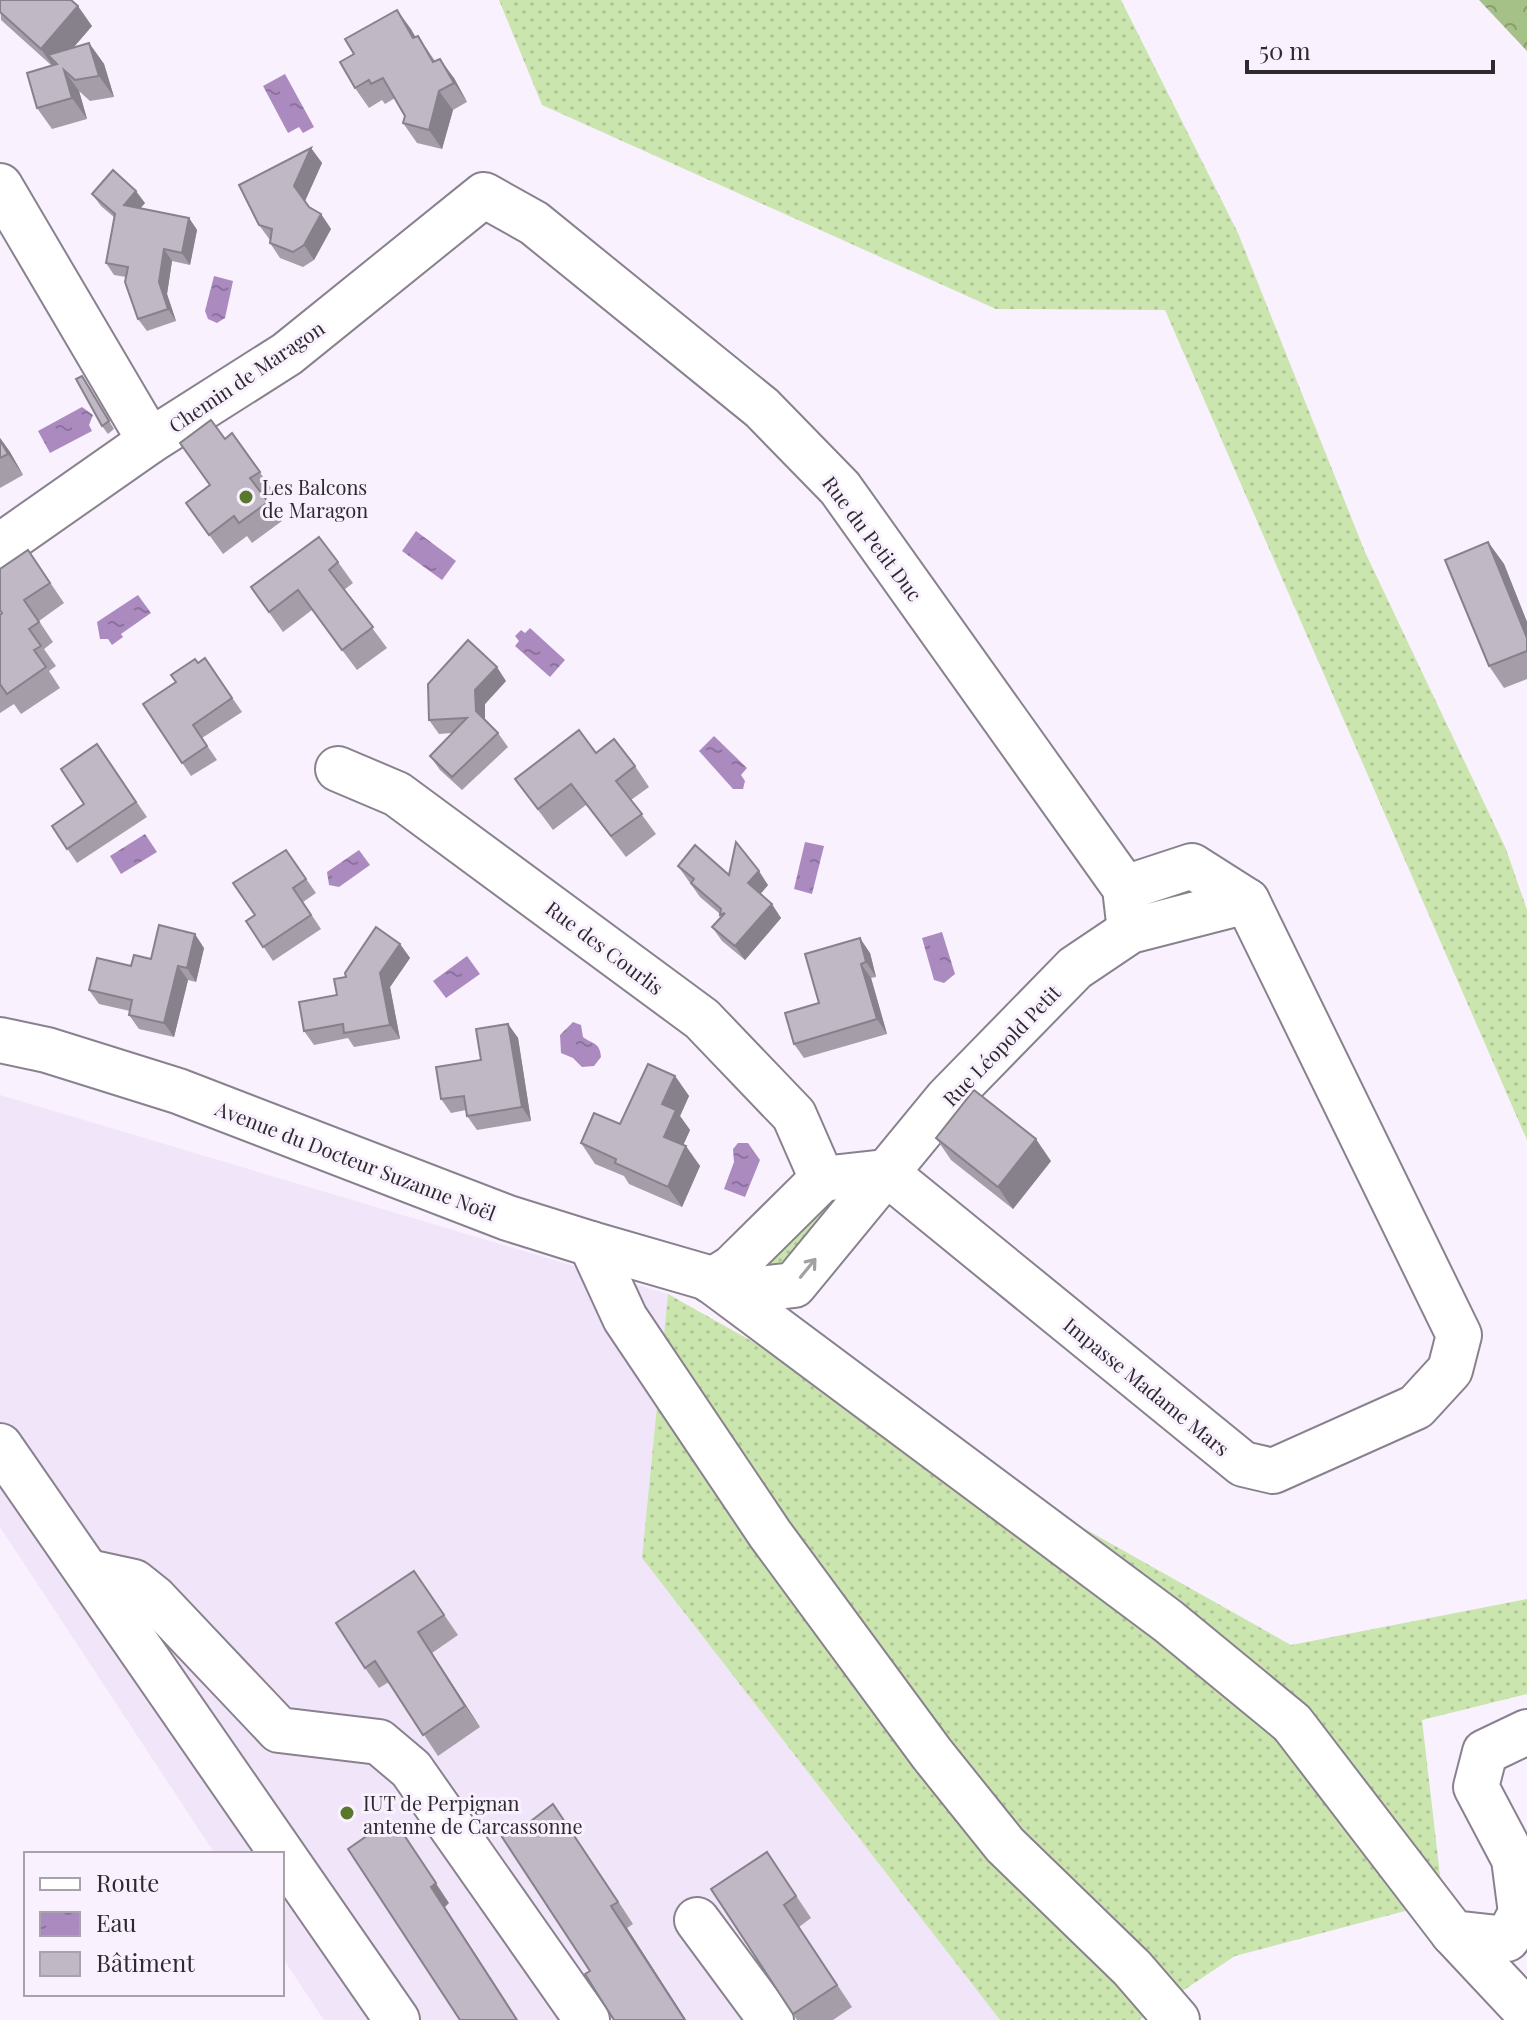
<svg xmlns="http://www.w3.org/2000/svg" width="1527" height="2020" viewBox="0 0 1527 2020" font-family="'Playfair Display',serif">
<style>
.built{fill:#f1e5f9}
.grass{fill:url(#grass-dots)}
.forest{fill:url(#forest-crowns)}
.water{fill:url(#water-ripples)}
.lines{fill:none;stroke-linecap:round;stroke-linejoin:round}
.minor-casing{stroke:#89828e;stroke-width:48}
.minor{stroke:#fff;stroke-width:44}
.wall{fill:#a59ea9}
.shaded-wall{fill:#86818a}
.building{fill:#c0b8c5;stroke:#86818a;stroke-width:2}
.oneway{stroke:#a1a0a2}
.poi-dot{fill:#59782e;stroke:#f9f1fe;stroke-width:3}
.labels{text-anchor:middle;dominant-baseline:central;stroke-width:6;stroke-linejoin:round;paint-order:stroke}
.street-label{font-size:20px;fill:#2e2b30;stroke:#f9f1fe}
.poi-label{font-size:20px;fill:#2e2b30;stroke:#f9f1fe;text-anchor:start}
</style>
<defs>
<pattern id="grass-dots" width="8" height="8" patternUnits="userSpaceOnUse" patternTransform="scale(2)"><rect width="8" height="8" fill="#cbe5af"/><path d="M2 2h.1M6 6h.1" fill="none" stroke="#afc597" stroke-width="1.8" stroke-linecap="round"/></pattern>
<pattern id="forest-crowns" width="20" height="18" patternUnits="userSpaceOnUse" patternTransform="scale(2)"><rect width="20" height="18" fill="#a6c188"/><path d="M2 6a3 3 0 1 1 6 0M12 15a3 3 0 1 1 6 0" fill="none" stroke="#889d70"/></pattern>
<pattern id="water-ripples" width="26" height="14" patternUnits="userSpaceOnUse" patternTransform="scale(2)"><rect width="26" height="14" fill="#ab8bbf"/><path d="M2 4q2-2 4 0t4 0M15 11q2-2 4 0t4 0" fill="none" stroke="#8c729c"/></pattern>
</defs>
<rect width="100%" height="100%" fill="#f9f1fe"/>
<polygon class="built" points="0,1095 668,1294 642,1558 1000,2020 324,2020 282,1957 282,1854 215,1854 0,1527"/>
<g class="grass">
<polygon points="499,0 1121,0 1238,233 1365,552 1506,849 1527,910 1527,1140 1165,310 996,309 542,105"/>
<polygon points="827,1197 841,1199 780,1279 757,1261"/>
<polygon points="668,1294 1291,1645 1527,1599 1527,1694 1422,1720 1443,1901 1235,1956 1139,2020 1000,2020 642,1558"/>
</g>
<polygon class="forest" points="1479,0 1527,0 1527,51"/>
<g class="water">
<polygon points="285,74 314,127 303,133 299,127 288,133 263,86"/>
<polygon points="214,276 233,281 225,318 217,323 208,319 205,311"/>
<polygon points="82,407 93,415 89,425 92,431 50,453 38,431"/>
<polygon points="416,531 456,561 442,580 402,551"/>
<polygon points="138,595 151,613 121,634 123,637 112,645 108,639 100,639 97,622"/>
<polygon points="530,628 565,660 550,677 515,646 519,641 515,636 521,630 525,633"/>
<polygon points="714,736 747,768 741,775 745,781 743,789 733,789 699,751"/>
<polygon points="145,834 157,852 121,874 110,856"/>
<polygon points="805,842 824,846 812,894 794,889"/>
<polygon points="359,850 370,865 339,887 329,885 327,872"/>
<polygon points="942,932 955,974 944,983 934,980 922,938"/>
<polygon points="467,956 480,974 446,998 433,981"/>
<path d="M573,1022L581,1025L583,1037C592,1044 600,1042 601,1057L594,1066L582,1067L573,1058L561,1053L560,1035Z"/>
<polygon points="738,1143 748,1143 760,1160 745,1197 724,1189 734,1162 733,1149"/>
</g>
<g class="lines">
<g class="minor-casing">
<g id="minor">
<polyline points="0,186 150,441"/>
<polyline points="0,546 150,441 287,354 484,195 534,223 762,408 840,488 1125,888 1130,931"/>
<polyline points="338,769 397,794 702,1019 794,1115 822,1179"/>
<polyline points="0,1040 47,1050 178,1091 508,1218 591,1244 750,1290 794,1285 947,1099 1075,968 1130,931 1247,901"/>
<polyline points="822,1179 885,1172 1243,1464 1273,1471 1416,1407 1450,1370 1459,1335 1247,901 1192,866 1125,888"/>
<polyline points="591,1244 625,1318 770,1534 932,1754 1005,1845 1132,1968 1177,2020"/>
<polyline points="711,1281 732,1268 822,1179"/>
<polyline points="716,1284 1168,1621 1292,1723 1453,1933 1507,1939 1521,1913 1514,1859 1476,1787 1485,1752 1527,1732"/>
<polyline points="0,1446 397,2020"/>
<polyline points="88,1572 134,1582 154,1598 279,1730 379,1742 411,1769 587,2020"/>
<polyline points="697,1920 771,2020"/>
<polyline points="1453,1933 1527,2012"/>
</g>
</g>
<use href="#minor" class="minor"/>
</g>
<g class="wall">
<polygon points="0,0 92,26 74,47 89,43 104,64 114,97 90,101 79,91 87,119 52,129 37,108 51,65 1,20"/>
<polygon points="397,10 415,37 418,36 435,61 454,78 467,102 453,110 442,149 417,143 403,123 405,116 395,98 385,104 382,100 369,108 355,88 354,54"/>
<polygon points="311,148 322,163 305,201 309,207 321,214 331,229 314,260 303,267 280,258 270,243 270,240 259,225"/>
<polygon points="92,194 145,203 140,209 189,218 197,230 190,265 172,261 167,294 176,321 147,331 138,319 126,277 114,275 106,263 115,218 101,206"/>
<polygon points="87,383 114,429 108,434 102,426"/>
<polygon points="232,433 273,491 265,497 282,521 252,543 247,536 223,554 186,503 210,486 180,443 225,439"/>
<polygon points="0,438 10,452 23,475 0,488"/>
<polygon points="1488,542 1504,564 1527,622 1527,679 1504,688 1489,666"/>
<polygon points="28,550 64,603 39,621 53,642 44,649 56,666 49,671 60,688 21,714 14,704 0,713 0,615 2,613"/>
<polygon points="338,562 353,583 344,590 387,648 357,670 312,610 283,632 251,587"/>
<polygon points="205,658 242,712 202,738 217,760 191,776 143,704 176,682"/>
<polygon points="506,681 485,704 485,720 498,733 508,747 462,790 440,770 430,756 452,733 439,734 429,720"/>
<polygon points="97,744 147,817 77,863 52,826 84,804"/>
<polygon points="596,753 635,766 649,787 631,800 656,834 626,857 586,805 553,830 515,779"/>
<polygon points="286,850 316,893 303,902 321,929 273,961 246,921 255,915"/>
<polygon points="678,866 729,875 768,885 760,894 781,918 745,960 722,941 712,927 721,917 720,914 700,897"/>
<polygon points="400,944 410,958 390,987 400,1039 354,1047 348,1038 314,1045 304,1031 337,995 346,977"/>
<polygon points="204,948 196,982 188,980 174,1037 139,1029 129,1015 130,1011 99,1004 89,990 131,966 151,959"/>
<polygon points="870,953 876,977 871,978 887,1034 804,1058 794,1044 819,1003"/>
<polygon points="508,1024 518,1038 531,1121 477,1130 467,1116 466,1110 451,1113 441,1099 481,1060"/>
<polygon points="675,1076 689,1096 680,1116 690,1130 683,1145 700,1166 682,1207 629,1184 624,1176 595,1164 581,1143 620,1124"/>
<polygon points="936,1138 1051,1161 1013,1209 951,1160"/>
<polygon points="414,1571 458,1635 432,1653 480,1727 438,1756 389,1682 379,1688 365,1668"/>
<polygon points="553,1804 633,1924 627,1928 686,2020 614,2020 522,1828"/>
<polygon points="767,1852 811,1918 799,1927 852,2007 833,2020 797,2020 711,1889"/>
</g>
<g class="shaded-wall">
<polygon points="78,6 92,26 58,65 48,55 57,67 55,69 41,49"/>
<polygon points="397,10 411,29 427,57 413,38"/>
<polygon points="89,43 104,64 114,97 99,76"/>
<polygon points="440,59 454,78 467,102 454,83"/>
<polygon points="64,70 79,91 87,119 72,98"/>
<polygon points="439,91 453,110 442,149 429,130"/>
<polygon points="311,148 322,163 305,201 294,186"/>
<polygon points="136,191 145,203 132,217 124,205"/>
<polygon points="321,214 331,229 314,260 304,245"/>
<polygon points="189,218 197,230 190,265 182,253"/>
<polygon points="164,249 172,261 167,294 176,321 168,309 159,282"/>
<polygon points="0,438 10,452 23,475 8,454"/>
<polygon points="1488,542 1504,564 1527,622 1527,638"/>
<polygon points="497,667 506,681 485,704 485,725 476,711 475,690"/>
<polygon points="759,871 768,885 758,897 748,883"/>
<polygon points="772,904 781,918 745,960 735,946"/>
<polygon points="195,934 204,948 196,982 187,968"/>
<polygon points="860,938 870,953 876,977 866,962"/>
<polygon points="400,944 410,958 390,987 400,1039 390,1025 380,973"/>
<polygon points="861,964 871,978 887,1034 877,1019"/>
<polygon points="178,966 188,980 174,1037 164,1023"/>
<polygon points="508,1024 518,1038 531,1121 522,1107"/>
<polygon points="675,1076 689,1096 680,1116 690,1130 678,1157 664,1137 662,1104"/>
<polygon points="1036,1139 1051,1161 1013,1209 998,1187"/>
<polygon points="686,1146 700,1166 682,1207 668,1187"/>
<polygon points="418,1632 432,1653 480,1727 465,1706"/>
<polygon points="553,1804 568,1826 633,1924 618,1902"/>
<polygon points="402,1832 449,1903 445,1907 518,2020 431,1887"/>
<polygon points="611,1906 627,1928 686,2020 685,2020"/>
</g>
<g class="building">
<polygon points="0,0 71,0 78,6 41,49 0,12"/>
<polygon points="397,10 413,38 418,36 433,62 440,59 454,83 439,91 429,130 403,123 405,116 383,78 371,84 369,80 355,88 340,62 354,54 345,39"/>
<polygon points="89,43 99,76 75,80 64,70 72,98 37,108 27,73 57,64 48,55"/>
<polygon points="311,148 294,186 309,207 321,214 304,245 293,252 270,243 272,229 259,225 239,185"/>
<polygon points="113,170 136,191 124,205 189,218 182,253 164,249 159,282 168,309 138,319 125,282 128,267 106,263 115,214 92,194"/>
<polygon points="82,376 109,421 102,426 76,379"/>
<polygon points="211,420 225,439 232,433 260,472 250,478 268,502 239,523 234,516 209,535 186,503 210,485 180,443"/>
<polygon points="0,440 8,454 0,458"/>
<polygon points="319,537 338,562 329,570 373,627 342,650 298,590 269,612 251,587"/>
<polygon points="1488,542 1527,638 1527,651 1489,666 1445,560"/>
<polygon points="28,550 50,583 24,600 39,622 29,629 41,646 34,650 46,667 7,694 0,684 0,615 2,613 0,610 0,569"/>
<polygon points="468,640 497,667 475,690 476,711 498,733 452,777 430,756 467,718 429,720 428,684"/>
<polygon points="205,658 232,698 193,725 207,746 182,763 143,704 176,682 171,675 195,659 198,663"/>
<polygon points="579,730 596,753 614,739 635,766 616,781 642,814 611,836 571,784 538,809 515,779"/>
<polygon points="97,744 136,802 67,849 52,826 84,804 61,769"/>
<polygon points="736,842 759,871 748,883 772,904 735,946 712,927 725,913 720,915 721,909 691,883 694,879 678,866 695,845 729,875"/>
<polygon points="286,850 306,879 293,888 311,915 263,947 246,921 255,915 233,883"/>
<polygon points="159,925 195,934 187,968 178,966 164,1023 129,1015 132,1000 89,990 97,958 131,966 134,955 151,959"/>
<polygon points="376,927 400,944 380,973 390,1025 344,1033 343,1024 304,1031 299,1002 337,995 334,979 346,977 345,973"/>
<polygon points="860,938 866,962 861,964 877,1019 794,1044 785,1013 819,1003 805,954"/>
<polygon points="508,1024 522,1107 467,1116 464,1096 441,1099 436,1067 481,1060 476,1029"/>
<polygon points="648,1064 675,1076 662,1104 676,1110 664,1137 686,1146 668,1187 615,1163 616,1159 581,1143 594,1113 620,1124"/>
<polygon points="974,1090 1036,1139 998,1187 936,1138"/>
<polygon points="414,1571 444,1615 418,1632 465,1706 423,1735 375,1661 365,1668 336,1623"/>
<polygon points="553,1804 618,1902 611,1906 685,2020 614,2020 595,1990 585,1974 590,1971 502,1837 522,1828"/>
<polygon points="387,1822 397,1836 402,1832 436,1883 431,1887 517,2020 460,2020 348,1849"/>
<polygon points="767,1852 796,1896 784,1905 837,1985 793,2014 711,1889"/>
</g>
<defs><path id="oneway-shaft" d="M-6 0H5M1.5-3L5.5 0L1.5 3" fill="none" stroke-width="1.6" stroke-linecap="round" stroke-linejoin="round" transform="scale(2)"/></defs>
<use class="oneway" href="#oneway-shaft" transform="translate(808 1268) rotate(-51)"/>
<g class="poi-dot">
<circle cx="246" cy="497" r="8"/>
<circle cx="347" cy="1813" r="8"/>
</g>
<g class="labels">
<g class="street-label">
<text transform="translate(246 376) rotate(-34)">Chemin de Maragon</text>
<text transform="translate(873 538) rotate(53)">Rue du Petit Duc</text>
<text transform="translate(605 947) rotate(37)">Rue des Courlis</text>
<text transform="translate(1001 1045) rotate(-46)">Rue Léopold Petit</text>
<text transform="translate(356 1160) rotate(21)">Avenue du Docteur Suzanne Noël</text>
<text transform="translate(1147 1386) rotate(39)">Impasse Madame Mars</text>
</g>
<g class="poi-label">
<text x="262" y="486">Les Balcons<tspan x="262" dy="23">de Maragon</tspan></text>
<text x="363" y="1802">IUT de Perpignan<tspan x="363" dy="23">antenne de Carcassonne</tspan></text>
</g>
</g>
<rect x="24" y="1852" width="260" height="144" fill="#f9f1fe" stroke="#a8a2ac" stroke-width="2"/>
<rect x="40" y="1878" width="40" height="12" fill="#ffffff" stroke="#a8a2ac" stroke-width="2"/>
<text x="96" y="1892" font-size="24" fill="#2e2b30">Route</text>
<rect x="40" y="1912" width="40" height="24" fill="url(#water-ripples)" stroke="#a8a2ac" stroke-width="2"/>
<text x="96" y="1932" font-size="24" fill="#2e2b30">Eau</text>
<rect x="40" y="1952" width="40" height="24" fill="#c0b8c5" stroke="#a8a2ac" stroke-width="2"/>
<text x="96" y="1972" font-size="24" fill="#2e2b30">Bâtiment</text>
<path d="M1247 60v12h246v-12" fill="none" stroke="#2e2b30" stroke-width="4"/>
<text x="1259" y="60" font-size="24" fill="#2e2b30" stroke="#f9f1fe" stroke-width="6" paint-order="stroke">50 m</text>
</svg>
